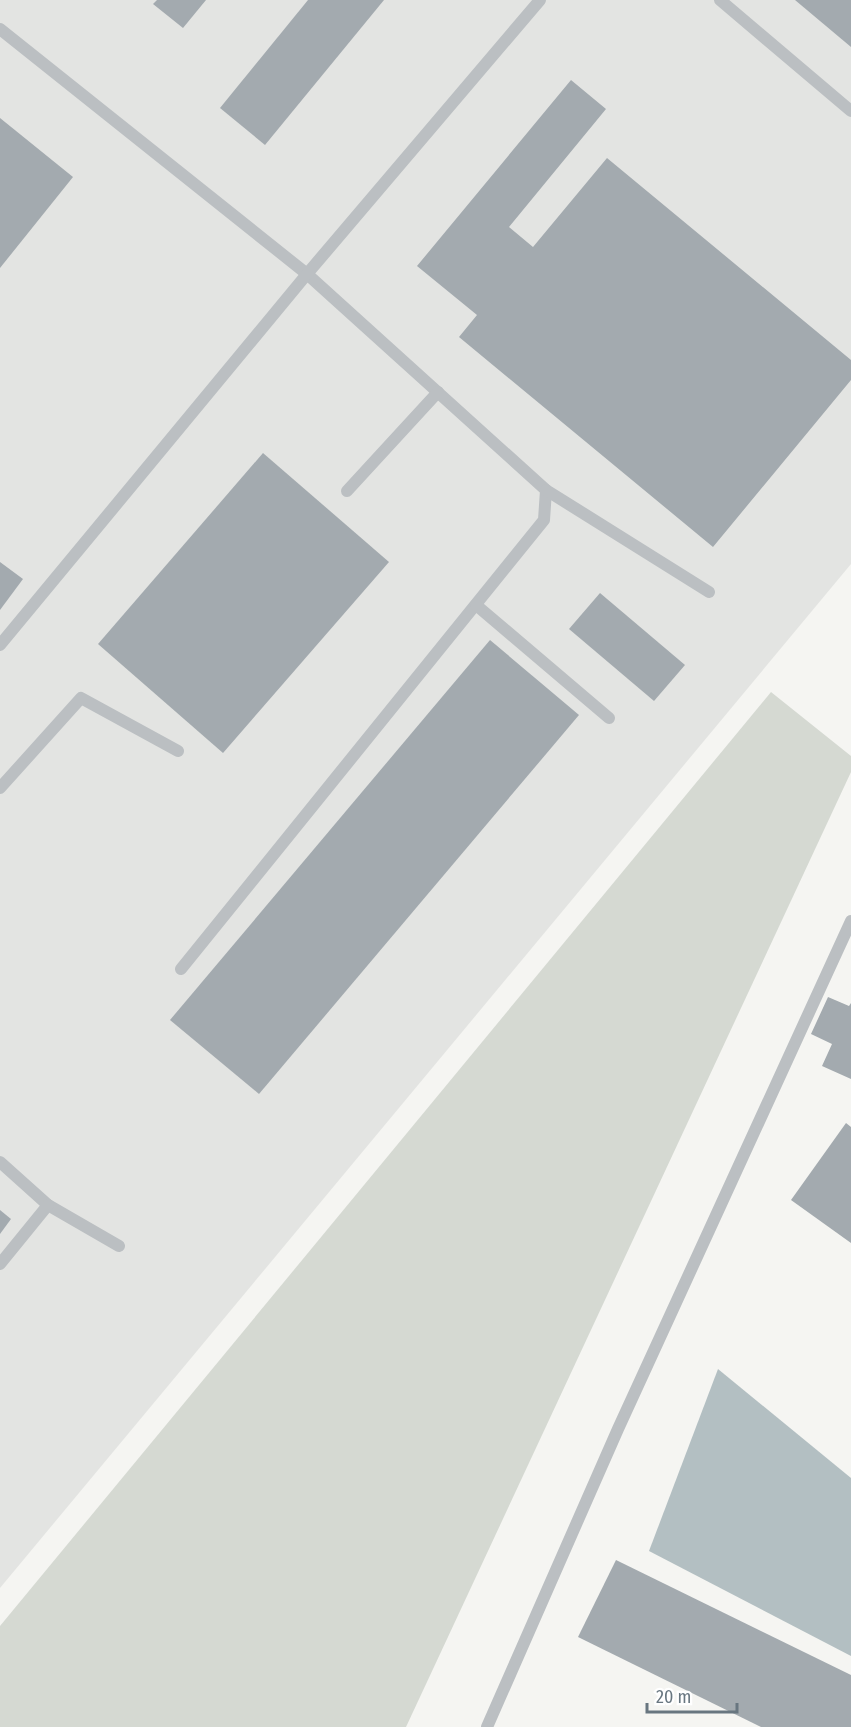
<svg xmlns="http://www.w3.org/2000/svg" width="851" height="1727" viewBox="0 0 851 1727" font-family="'Fira Sans Condensed',sans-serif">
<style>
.built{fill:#e3e4e2}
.green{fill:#d5d9d2}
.water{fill:#b3bfc2}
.building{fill:#a3aaaf}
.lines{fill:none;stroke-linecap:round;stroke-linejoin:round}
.lane{stroke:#bbbfc2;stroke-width:12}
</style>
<rect width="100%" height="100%" fill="#f5f5f2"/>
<polygon class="built" points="0,0 851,0 851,564 0,1588"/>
<polygon class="green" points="771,692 851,756 851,772 406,1727 0,1727 0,1626"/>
<polygon class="water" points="718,1369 851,1478 851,1656 649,1551"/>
<g class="building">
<polygon points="157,0 206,0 183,28 153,4"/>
<polygon points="308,0 384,0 265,145 220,108"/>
<polygon points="795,0 851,0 851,47"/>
<polygon points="571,80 606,109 509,227 533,247 607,158 851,360 851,380 713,547 459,337 477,315 417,266"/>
<polygon points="0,118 73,177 0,268"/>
<polygon points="263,453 389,562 223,753 98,644"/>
<polygon points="0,562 23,579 0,610"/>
<polygon points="600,593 685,665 654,701 569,629"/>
<polygon points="490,640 579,715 259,1094 170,1020"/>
<polygon points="828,997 849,1006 851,1003 851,1079 822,1066 832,1044 811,1034"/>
<polygon points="846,1123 851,1127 851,1243 791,1200"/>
<polygon points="0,1210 11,1219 0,1234"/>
<polygon points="616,1560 851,1675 851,1727 761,1727 578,1637"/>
</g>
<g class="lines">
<g class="lane">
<polyline points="720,0 851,111"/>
<polyline points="0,29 307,274 546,490 544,520 181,969"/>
<polyline points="546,490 709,592"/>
<polyline points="347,491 438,392"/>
<polyline points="476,605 609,718"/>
<polyline points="0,645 307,274 540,0"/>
<polyline points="0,788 81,698 178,751"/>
<polyline points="0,1162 48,1205 119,1246"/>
<polyline points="0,1264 48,1205"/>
<polyline points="487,1727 618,1429 851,921"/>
</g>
</g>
<path d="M647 1703v9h90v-9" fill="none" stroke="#687680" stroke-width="3"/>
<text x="656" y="1703" font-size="18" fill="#687680" stroke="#ffffff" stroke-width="4.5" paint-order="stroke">20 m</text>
</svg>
